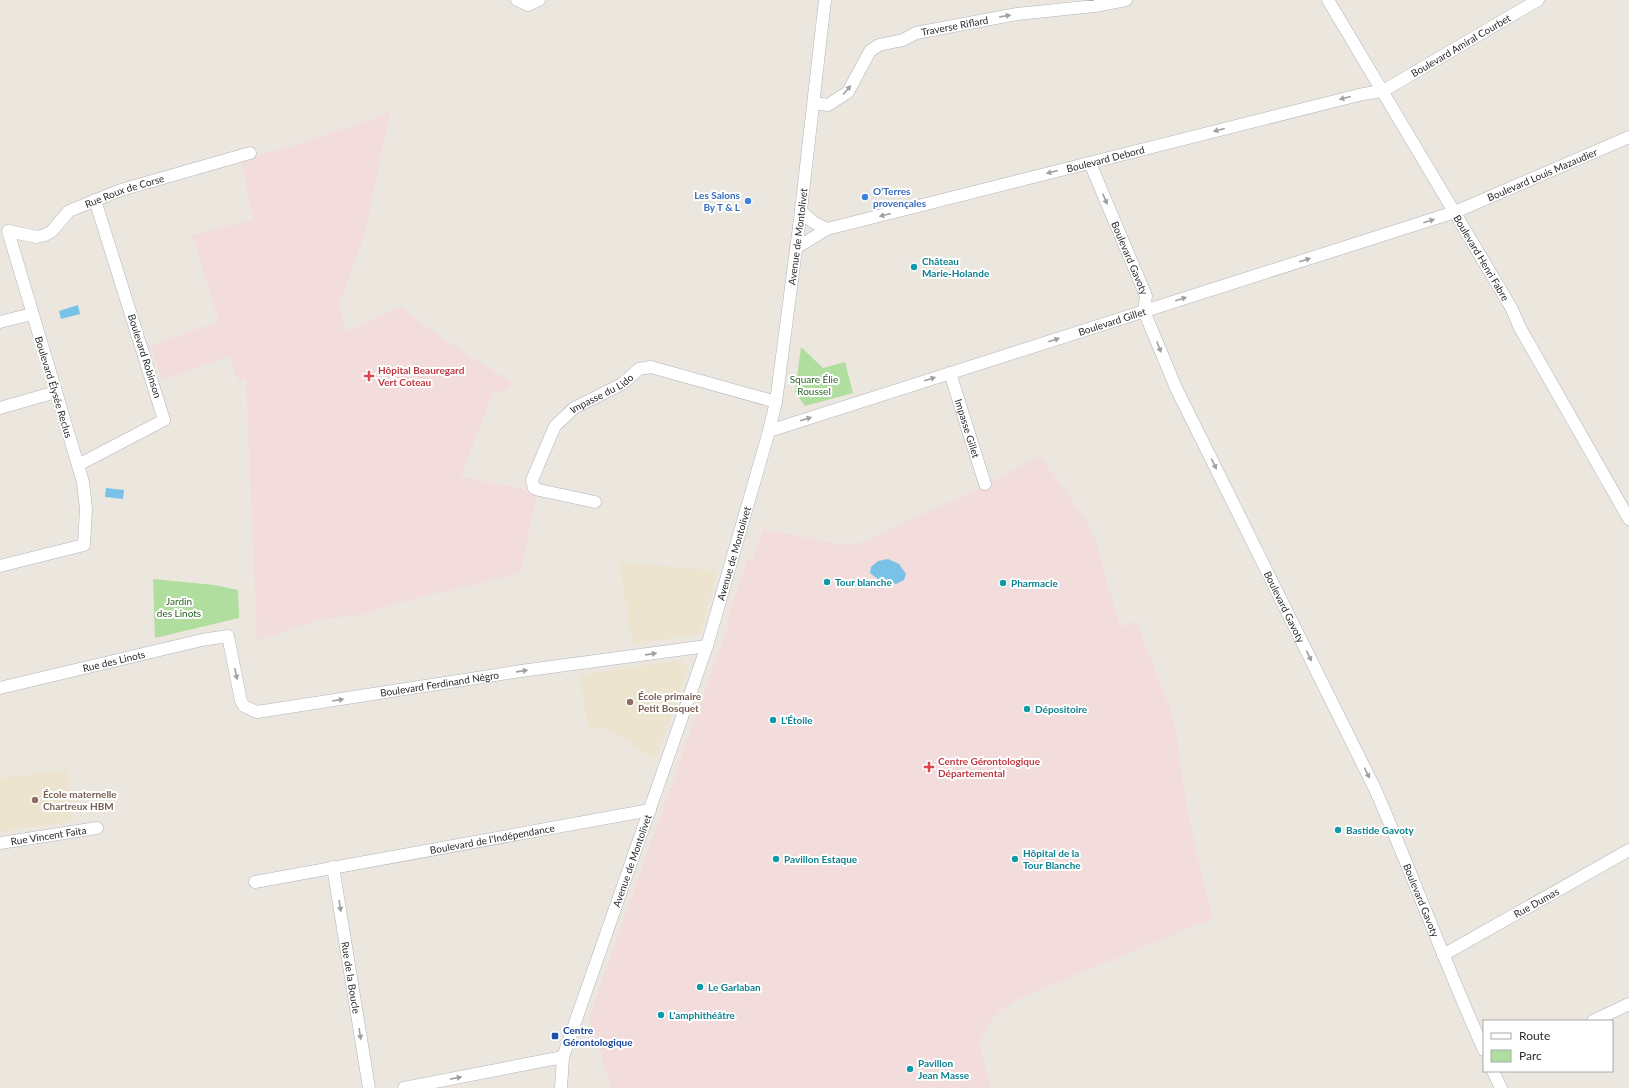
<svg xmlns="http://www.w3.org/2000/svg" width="1629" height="1088" viewBox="0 0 1629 1088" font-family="Lato,sans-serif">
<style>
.education{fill:#ece4cf}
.medical{fill:#f2dcdc}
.green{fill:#b0de9f}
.water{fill:#79c1e6}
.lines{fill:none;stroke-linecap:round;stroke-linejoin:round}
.minor-casing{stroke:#b1b3bd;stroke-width:13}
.minor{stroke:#fff;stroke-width:12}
.oneway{fill:#a0a0a0}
.shop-dot{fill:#3f7fe0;stroke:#fff;stroke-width:1.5}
.culture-dot{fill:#0f9aa8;stroke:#fff;stroke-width:1.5}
.health-dot{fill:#e0444e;stroke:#fff;stroke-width:1.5}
.education-dot{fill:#8d6e63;stroke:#fff;stroke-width:1.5}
.transit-dot{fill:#1a4fb4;stroke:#fff;stroke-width:1.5}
.labels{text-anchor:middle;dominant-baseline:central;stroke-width:4;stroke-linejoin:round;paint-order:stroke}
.street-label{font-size:10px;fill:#2b2b2b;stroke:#fff}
.shop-label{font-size:10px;font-weight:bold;fill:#366cbe;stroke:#fff;text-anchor:start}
.culture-label{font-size:10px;font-weight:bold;fill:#0d838f;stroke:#fff;text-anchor:start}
.health-label{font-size:10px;font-weight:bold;fill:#be3a42;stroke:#fff;text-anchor:start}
.park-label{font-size:10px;fill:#296320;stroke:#fff}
.education-label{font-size:10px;font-weight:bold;fill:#785e54;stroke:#fff;text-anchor:start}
.transit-label{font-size:10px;font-weight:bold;fill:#164399;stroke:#fff;text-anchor:start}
</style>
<rect width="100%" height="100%" fill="#ece7de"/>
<g class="education">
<polygon points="619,562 718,571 700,634 632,644"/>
<polygon points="681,660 688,669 656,759 607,729 602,728 588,730 580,675"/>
<polygon points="67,770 74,821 0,832 0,778"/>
</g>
<g class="medical">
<polygon points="390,113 364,237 341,299 338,301 345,332 400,307 451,344 511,382 509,390 493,392 461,477 521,488 536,496 521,573 416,598 359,615 323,619 257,640 246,378 240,382 235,374 229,356 162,380 150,346 219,321 192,235 253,220 241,159 283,149"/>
<polygon points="1040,456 1084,518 1095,539 1120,627 1136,621 1174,719 1188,815 1213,918 1020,998 1003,1009 996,1015 986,1029 979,1044 991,1088 611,1088 589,1017 728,626 728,616 748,558 753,559 763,529 844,545 861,543 977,489"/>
</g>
<g class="green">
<polygon points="801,347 823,368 845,362 853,393 805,406 795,392"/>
<polygon points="153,579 214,585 238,590 239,618 155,638"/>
</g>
<g class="water">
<polygon points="78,305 80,314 61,319 59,311"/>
<polygon points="106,488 124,490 123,499 105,497"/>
<polygon points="888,559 899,564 906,574 904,580 896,584 878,579 870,573 871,567 878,561"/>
</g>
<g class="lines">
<g class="minor-casing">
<g id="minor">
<polyline points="517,0 528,5 539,0"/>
<path id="s1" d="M1328,0L1512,309L1519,326L1629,519"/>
<path id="s2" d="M814,103L828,105L848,92L870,51L879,45L903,40L916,33L1017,14L1095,6L1126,0"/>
<path id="s3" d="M1090,163L1146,296L1144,311L1176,388L1375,789C1413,875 1445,964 1484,1050"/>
<path id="s4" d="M801,211L813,222L827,229L1363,94L1383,91L1538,0"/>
<polyline points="796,248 827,229"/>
<polyline points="0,322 32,314"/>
<path id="s5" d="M950,373L985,484"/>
<polyline points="0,408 56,392"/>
<path id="s6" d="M769,431L1455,212L1629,137"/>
<polyline points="78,465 164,420 95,200"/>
<path id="s7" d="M595,502L539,490L534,488L532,480L555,426L574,408L622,384L639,369L651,367L776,402"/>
<path id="s8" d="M0,566L84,545L86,509L83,482L8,231L37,237L45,235L52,231L69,211L121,190L250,153"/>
<path id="s9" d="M0,688L202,640L228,636L241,701L244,706L257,712L521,671L707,646"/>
<path id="s10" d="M0,843L97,828"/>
<path id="s11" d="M333,867L369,1088"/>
<path id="s12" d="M255,882L650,810"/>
<path id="s13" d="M1443,955L1629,850"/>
<polyline points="1593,1021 1629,1004"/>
<polyline points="1493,1071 1501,1088"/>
<polyline points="404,1088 563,1057"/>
<path id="s14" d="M561,1088L563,1057L707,646L769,431L776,402L800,219L825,0"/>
</g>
</g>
<use href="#minor" class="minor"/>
</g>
<defs><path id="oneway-solid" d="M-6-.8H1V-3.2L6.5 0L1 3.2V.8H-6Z"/></defs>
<g class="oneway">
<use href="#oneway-solid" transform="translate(1005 16) rotate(-9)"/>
<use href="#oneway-solid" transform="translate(847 90) rotate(-49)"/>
<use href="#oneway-solid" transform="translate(1345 98) rotate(166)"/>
<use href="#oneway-solid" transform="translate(1219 130) rotate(166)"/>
<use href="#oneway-solid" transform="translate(1052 172) rotate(166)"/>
<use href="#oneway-solid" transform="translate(1105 199) rotate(67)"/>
<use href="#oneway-solid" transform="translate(885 215) rotate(166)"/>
<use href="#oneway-solid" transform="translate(1429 221) rotate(-18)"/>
<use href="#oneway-solid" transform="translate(1305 260) rotate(-17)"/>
<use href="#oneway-solid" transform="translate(1181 299) rotate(-17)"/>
<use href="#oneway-solid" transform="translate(1054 340) rotate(-18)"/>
<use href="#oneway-solid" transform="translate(1159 347) rotate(68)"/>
<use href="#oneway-solid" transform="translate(930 379) rotate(-18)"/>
<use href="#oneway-solid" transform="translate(806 419) rotate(-17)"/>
<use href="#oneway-solid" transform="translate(1214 464) rotate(64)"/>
<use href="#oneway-solid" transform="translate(651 654) rotate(-8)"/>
<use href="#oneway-solid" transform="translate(1309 656) rotate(64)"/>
<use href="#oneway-solid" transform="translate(522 671) rotate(-8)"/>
<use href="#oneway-solid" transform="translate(236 674) rotate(78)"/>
<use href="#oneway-solid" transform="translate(338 700) rotate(-9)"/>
<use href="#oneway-solid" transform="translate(1367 773) rotate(64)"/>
<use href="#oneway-solid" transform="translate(340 906) rotate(81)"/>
<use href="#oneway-solid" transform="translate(360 1034) rotate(81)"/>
<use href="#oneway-solid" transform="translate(456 1078) rotate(-11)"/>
</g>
<g class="shop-dot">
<circle cx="865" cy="197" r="4"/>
<circle cx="748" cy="201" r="4"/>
</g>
<g class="culture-dot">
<circle cx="914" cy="267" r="4"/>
<circle cx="827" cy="582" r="4"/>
<circle cx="1003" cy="583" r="4"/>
<circle cx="1027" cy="709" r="4"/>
<circle cx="773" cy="720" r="4"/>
<circle cx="1338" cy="830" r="4"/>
<circle cx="776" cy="859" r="4"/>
<circle cx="1015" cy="859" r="4"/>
<circle cx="700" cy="987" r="4"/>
<circle cx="661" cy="1015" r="4"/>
<circle cx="910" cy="1069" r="4"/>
</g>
<g class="health-dot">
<path d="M367 370h4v4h4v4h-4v4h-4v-4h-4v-4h4z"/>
<path d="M927 761h4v4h4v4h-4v4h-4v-4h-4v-4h4z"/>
</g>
<g class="education-dot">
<circle cx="630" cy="702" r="4"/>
<circle cx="35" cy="800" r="4"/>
</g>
<rect class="transit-dot" x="551" y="1032" width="8" height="8" rx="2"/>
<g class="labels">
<g class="street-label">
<text stroke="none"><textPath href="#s2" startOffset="174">Traverse Riflard</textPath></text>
<text stroke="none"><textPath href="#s4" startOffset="695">Boulevard Amiral Courbet</textPath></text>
<text stroke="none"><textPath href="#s4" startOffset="319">Boulevard Debord</textPath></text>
<text stroke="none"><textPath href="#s6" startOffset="815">Boulevard Louis Mazaudier</textPath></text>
<text stroke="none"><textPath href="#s8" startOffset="543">Rue Roux de Corse</textPath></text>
<text stroke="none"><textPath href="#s14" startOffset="887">Avenue de Montolivet</textPath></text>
<text stroke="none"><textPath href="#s3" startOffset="103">Boulevard Gavoty</textPath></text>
<text stroke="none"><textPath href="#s1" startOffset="300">Boulevard Henri Fabre</textPath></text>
<text stroke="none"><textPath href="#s6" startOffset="360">Boulevard Gillet</textPath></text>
<text transform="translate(145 356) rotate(72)">Boulevard Robinson</text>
<text transform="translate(54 387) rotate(73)">Boulevard Élysée Reclus</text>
<text stroke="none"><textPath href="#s7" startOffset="187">Impasse du Lido</textPath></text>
<text stroke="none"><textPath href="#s5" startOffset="58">Impasse Gillet</textPath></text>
<text stroke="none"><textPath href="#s14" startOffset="563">Avenue de Montolivet</textPath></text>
<text stroke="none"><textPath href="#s3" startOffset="487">Boulevard Gavoty</textPath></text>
<text stroke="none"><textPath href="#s9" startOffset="117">Rue des Linots</textPath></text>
<text stroke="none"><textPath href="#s9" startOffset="505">Boulevard Ferdinand Négro</textPath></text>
<text stroke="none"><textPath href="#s10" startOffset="49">Rue Vincent Faita</textPath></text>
<text stroke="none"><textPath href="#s12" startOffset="241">Boulevard de l'Indépendance</textPath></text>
<text stroke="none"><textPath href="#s14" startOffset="239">Avenue de Montolivet</textPath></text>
<text stroke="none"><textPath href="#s3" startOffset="811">Boulevard Gavoty</textPath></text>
<text stroke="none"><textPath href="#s13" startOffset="107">Rue Dumas</textPath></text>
<text stroke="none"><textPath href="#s11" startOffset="112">Rue de la Boucle</textPath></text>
</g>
<g class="shop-label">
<text x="873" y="191">O’Terres<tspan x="873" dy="12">provençales</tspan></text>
<text x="740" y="195" text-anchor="end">Les Salons<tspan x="740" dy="12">By T &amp; L</tspan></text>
</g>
<g class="culture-label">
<text x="922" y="261">Château<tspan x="922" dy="12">Marie-Holande</tspan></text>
<text x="835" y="582">Tour blanche</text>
<text x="1011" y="583">Pharmacie</text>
<text x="1035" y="709">Dépositoire</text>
<text x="781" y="720">L'Étoile</text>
<text x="1346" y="830">Bastide Gavoty</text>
<text x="1023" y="853">Hôpital de la<tspan x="1023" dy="12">Tour Blanche</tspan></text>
<text x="784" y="859">Pavillon Estaque</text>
<text x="708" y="987">Le Garlaban</text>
<text x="669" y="1015">L'amphithéâtre</text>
<text x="918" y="1063">Pavillon<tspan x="918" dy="12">Jean Masse</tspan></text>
</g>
<g class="health-label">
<text x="378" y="370">Hôpital Beauregard<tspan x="378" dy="12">Vert Coteau</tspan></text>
<text x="938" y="761">Centre Gérontologique<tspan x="938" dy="12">Départemental</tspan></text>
</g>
<g class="park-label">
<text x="814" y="379">Square Élie<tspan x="814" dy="12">Roussel</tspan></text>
<text x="179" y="601">Jardin<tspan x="179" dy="12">des Linots</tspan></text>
</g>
<g class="education-label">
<text x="638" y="696">École primaire<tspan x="638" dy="12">Petit Bosquet</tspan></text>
<text x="43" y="794">École maternelle<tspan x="43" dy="12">Chartreux HBM</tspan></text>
</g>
<g class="transit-label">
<text x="563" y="1030">Centre<tspan x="563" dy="12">Gérontologique</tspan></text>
</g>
</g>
<rect x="1483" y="1020" width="130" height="52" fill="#ffffff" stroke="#aaaaaa"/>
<rect x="1491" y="1033" width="20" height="6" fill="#ffffff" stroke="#aaaaaa"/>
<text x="1519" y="1040" font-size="12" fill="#2b2b2b">Route</text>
<rect x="1491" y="1050" width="20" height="12" fill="#b0de9f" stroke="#aaaaaa"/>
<text x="1519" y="1060" font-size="12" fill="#2b2b2b">Parc</text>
</svg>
